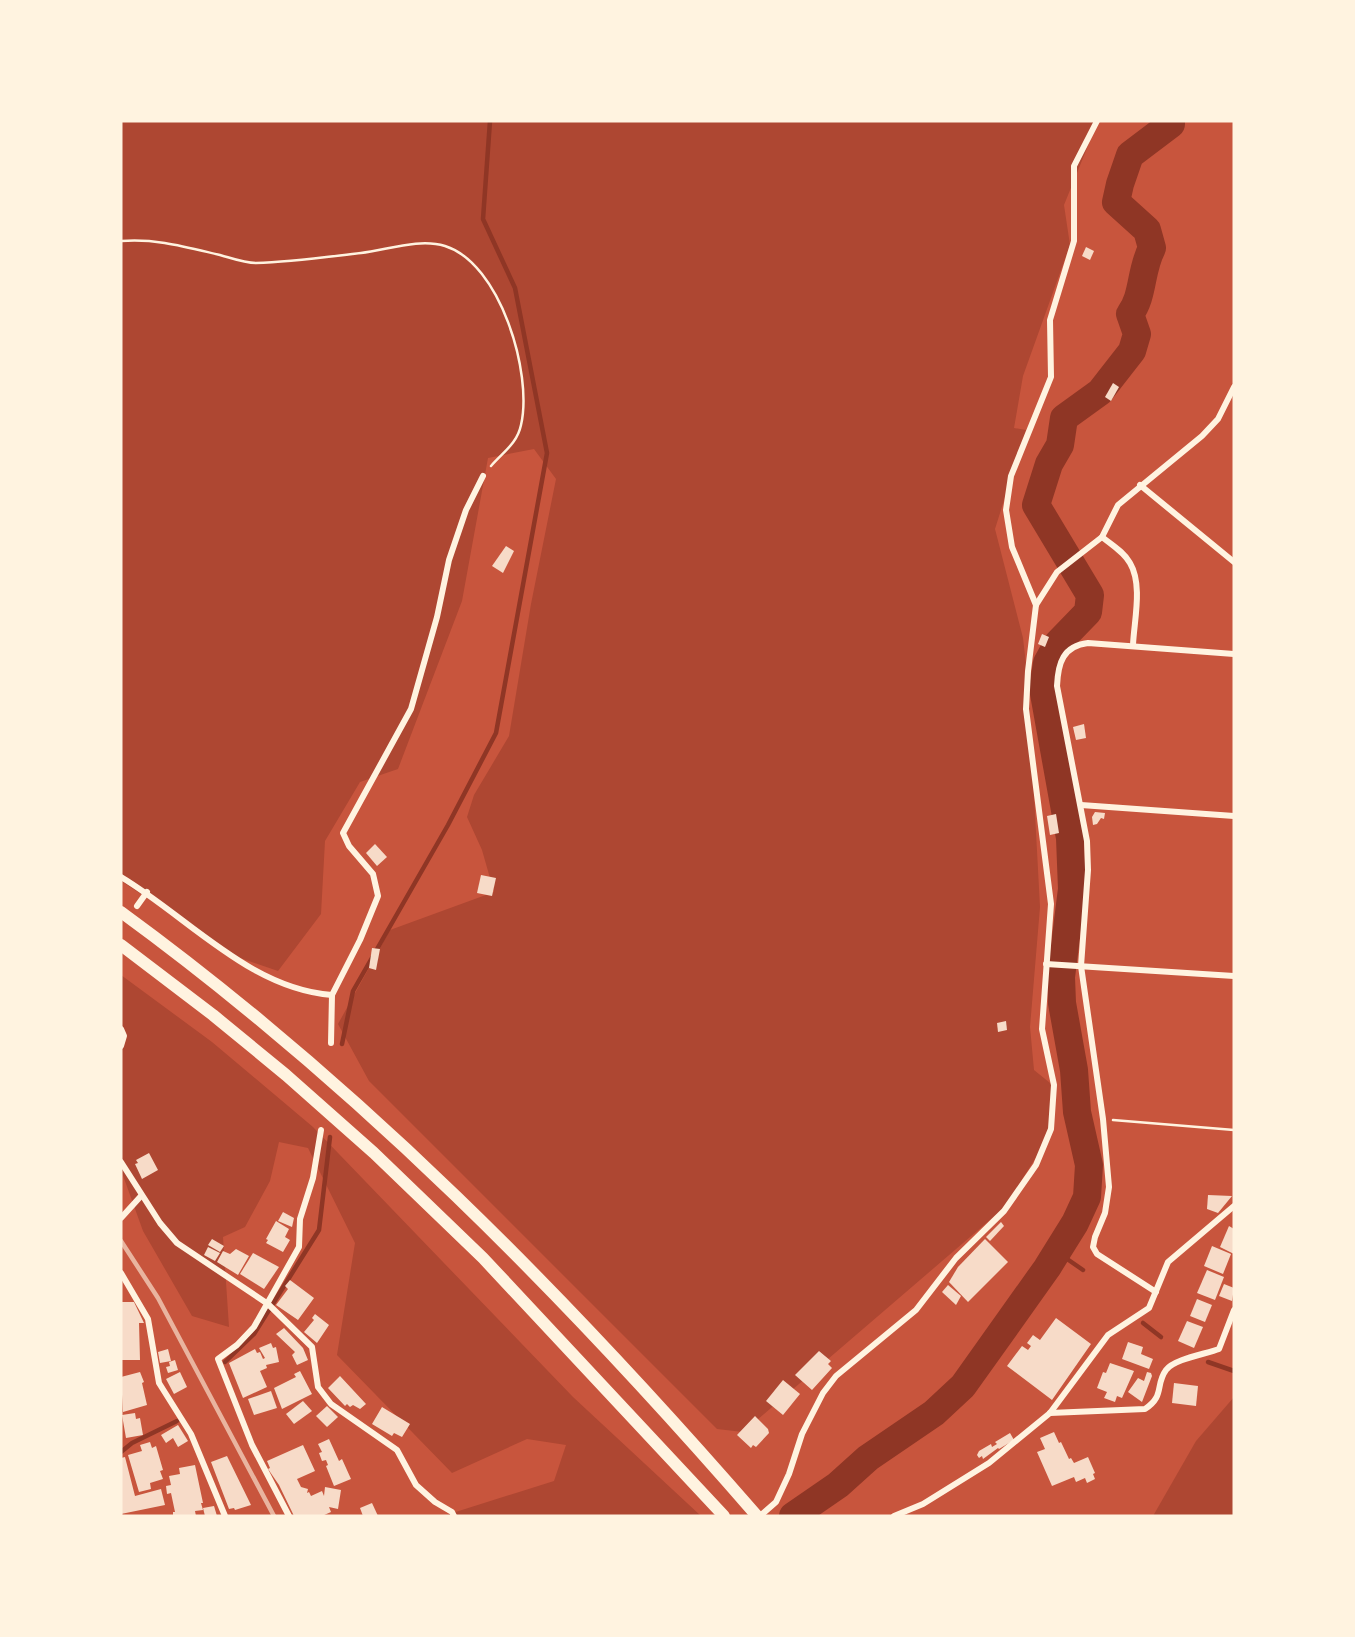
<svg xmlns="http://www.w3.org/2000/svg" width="1355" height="1637" viewBox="0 0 1355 1637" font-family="Rubik,sans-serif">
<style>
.green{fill:#ae4732}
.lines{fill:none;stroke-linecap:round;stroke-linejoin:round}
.stream{stroke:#8f3625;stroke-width:4.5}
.river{stroke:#8f3625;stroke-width:28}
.building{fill:#f7dbc8}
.path{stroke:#fff3e0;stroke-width:2.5}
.minor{stroke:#fff3e0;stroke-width:6}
.motorway{stroke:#fff3e0;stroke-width:12}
.rail{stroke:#e9b49f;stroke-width:4.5}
</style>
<rect width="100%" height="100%" fill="#c8553d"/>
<g class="green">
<polygon points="121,121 1098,121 1064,205 1070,245 1023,376 1014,428 1026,430 995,529 1023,638 1028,682 1040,907 1030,1027 1034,1070 1055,1087 1053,1130 1005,1207 743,1432 717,1429 369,1081 338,1024 390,930 494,892 482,850 467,817 474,795 509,736 531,604 556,479 534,449 488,458 462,601 398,769 360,782 325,841 321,914 278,971 237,957 121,881"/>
<polygon points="121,975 212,1042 313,1127 573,1397 701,1516 443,1516 554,1481 566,1445 527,1439 452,1473 337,1355 355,1243 308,1148 279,1142 270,1181 245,1227 223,1237 229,1327 192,1316 143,1231 121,1170"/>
<polygon points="1234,1397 1234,1516 1153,1516 1196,1441"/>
</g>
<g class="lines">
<g class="stream">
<polyline points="342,1044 353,991 448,825 496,733 547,453 515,288 483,219 490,121"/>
<polyline points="1057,1252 1083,1270"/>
<polyline points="1143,1323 1161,1337"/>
<polyline points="225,1362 254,1334 319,1230 330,1137"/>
<polyline points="1208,1362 1234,1371"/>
<polyline points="121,1452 132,1443 177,1421"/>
</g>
<path class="river" d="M793,1516L838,1485L868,1458L934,1413L963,1386L1047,1268L1075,1223L1087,1197L1089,1165L1077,1112L1074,1070L1062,1003L1061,977L1072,889L1070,838L1043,688L1047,663L1058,643L1088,612L1090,595L1036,505L1049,464L1060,445L1064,418L1100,392L1132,351L1137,334L1130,314C1144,295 1140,271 1152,248L1147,230L1116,202L1120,184L1130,155L1171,124V121"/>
</g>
<g class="building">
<polygon points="1086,247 1094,251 1090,260 1082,256"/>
<polygon points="1113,383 1119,387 1111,401 1105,397"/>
<polygon points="506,546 514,551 503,573 492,566"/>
<polygon points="1042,634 1049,637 1045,647 1038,644"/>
<polygon points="1084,724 1086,738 1076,740 1073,727"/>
<polygon points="1095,812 1105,813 1104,819 1101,818 1097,824 1093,825 1092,817"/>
<polygon points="1056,814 1059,833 1050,835 1047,816"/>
<polygon points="375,844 387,857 377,866 366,853"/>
<polygon points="481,875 496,878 492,896 477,893"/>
<polygon points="372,948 380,949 376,970 369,968"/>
<polygon points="1006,1021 1007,1030 998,1032 997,1023"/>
<polygon points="149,1153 158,1170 142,1179 135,1164 138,1163 136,1160"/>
<polygon points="1208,1195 1232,1196 1218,1213 1207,1209"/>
<polygon points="283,1212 294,1218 292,1227 278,1221"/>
<polygon points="276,1221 289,1229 285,1237 290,1240 283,1252 266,1243 268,1240 266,1239"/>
<polygon points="1001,1222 1004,1226 990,1241 986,1237"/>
<polygon points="1229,1226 1234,1229 1234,1254 1220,1247"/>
<polygon points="212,1239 224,1246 220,1252 208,1245"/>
<polygon points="985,1239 1008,1262 968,1302 949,1282 958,1267"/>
<polygon points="1212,1246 1231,1254 1223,1274 1204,1266"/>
<polygon points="208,1247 220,1253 215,1261 204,1255"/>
<polygon points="236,1249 249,1256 238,1275 217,1262 223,1251 230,1254"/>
<polygon points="253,1253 279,1267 264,1289 240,1274"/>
<polygon points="1207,1270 1224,1277 1215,1300 1197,1293"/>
<polygon points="290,1280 314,1298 298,1320 276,1305 288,1289 285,1286"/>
<polygon points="1224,1284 1234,1288 1232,1301 1219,1296"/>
<polygon points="948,1285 961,1296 956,1305 942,1292"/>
<polygon points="1197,1299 1212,1305 1205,1322 1190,1316"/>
<polygon points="121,1302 134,1302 144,1323 139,1323 140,1360 121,1360"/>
<polygon points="315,1314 329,1325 317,1343 304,1332 314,1320 312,1318"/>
<polygon points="1056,1318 1091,1344 1052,1400 1007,1366 1022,1346 1028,1350 1031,1346 1027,1343 1033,1335 1040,1340"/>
<polygon points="1187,1321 1203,1327 1194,1348 1178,1341"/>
<polygon points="284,1328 303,1348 308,1360 297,1365 292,1355 295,1352 276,1334"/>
<polygon points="1128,1342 1143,1347 1141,1354 1153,1359 1149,1369 1122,1359"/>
<polygon points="271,1343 273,1348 276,1347 279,1362 266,1365 267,1368 260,1371 267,1387 243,1398 229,1363 255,1349 257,1353 260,1352 263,1359 265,1358 259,1348"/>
<polygon points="168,1349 171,1361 160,1363 158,1352"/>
<polygon points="819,1351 831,1361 828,1364 832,1368 812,1390 795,1375"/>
<polygon points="175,1360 178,1370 168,1373 166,1367 170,1366 169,1362"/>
<polygon points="1110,1363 1134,1371 1122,1398 1117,1396 1115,1402 1104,1398 1107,1392 1097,1388 1103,1372 1106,1373"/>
<polygon points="300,1371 312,1394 282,1409 274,1388 296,1377 294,1374"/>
<polygon points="140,1372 144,1382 142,1383 147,1405 123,1412 121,1377"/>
<polygon points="180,1372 187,1387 174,1394 166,1379"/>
<polygon points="1147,1372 1151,1373 1152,1376 1142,1402 1128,1392 1138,1378 1144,1381"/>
<polygon points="340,1376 366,1404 360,1409 353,1405 350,1407 347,1404 345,1406 328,1388"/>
<polygon points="783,1380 800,1394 783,1415 766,1401"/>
<polygon points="1174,1383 1198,1386 1196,1406 1172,1403"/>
<polygon points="271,1391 277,1408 254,1415 248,1399"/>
<polygon points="303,1401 312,1411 294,1424 286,1414"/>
<polygon points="327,1406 338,1417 327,1427 316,1416"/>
<polygon points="382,1407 410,1424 402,1437 394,1433 392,1436 372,1424"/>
<polygon points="135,1413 136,1419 140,1418 143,1435 126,1438 122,1415"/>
<polygon points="755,1416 768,1429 769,1433 756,1447 753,1445 751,1448 737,1435"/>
<polygon points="178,1425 188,1441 178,1447 173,1438 166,1443 161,1435"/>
<polygon points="1054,1432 1059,1443 1061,1442 1069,1459 1071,1458 1074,1463 1088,1457 1095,1473 1093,1474 1095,1479 1087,1483 1085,1478 1076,1482 1074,1477 1052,1486 1037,1452 1045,1449 1040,1438"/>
<polygon points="1010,1433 1014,1440 999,1449 998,1448 983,1459 982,1456 979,1458 977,1455 979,1451 991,1444 992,1447 997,1444 995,1442"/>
<polygon points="329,1439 339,1461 342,1459 351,1479 334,1486 326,1466 328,1465 326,1460 322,1461 319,1453 322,1452 318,1444"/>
<polygon points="150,1442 152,1448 156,1446 163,1470 160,1471 163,1479 150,1483 151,1489 139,1492 128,1455 142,1451 140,1445"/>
<polygon points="303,1445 315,1471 297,1479 301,1487 308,1489 307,1493 309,1492 311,1496 322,1491 324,1496 325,1487 341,1490 338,1509 329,1507 331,1512 322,1516 294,1516 279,1485 268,1469 270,1468 267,1461"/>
<polygon points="227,1456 251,1505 235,1510 234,1508 229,1509 211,1462"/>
<polygon points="125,1457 135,1496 161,1489 165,1505 121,1514 121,1458"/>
<polygon points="195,1465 203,1503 201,1503 203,1510 195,1511 196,1516 173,1516 173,1512 175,1512 171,1493 167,1494 166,1486 171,1485 169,1476 180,1474 179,1468"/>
<polygon points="372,1503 378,1516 363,1516 360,1508"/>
<polygon points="214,1506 217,1516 205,1516 203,1508"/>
</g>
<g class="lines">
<g class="path">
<path d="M121,241C155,238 186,247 220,255C231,258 244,263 256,263C291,262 326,257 361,253C387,250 419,238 445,246C500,263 533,373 521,425C517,444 503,452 491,466"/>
<polyline points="1113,1120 1234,1130"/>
</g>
<g class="minor">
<polyline points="1140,485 1234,562"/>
<path d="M1102,537C1112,545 1124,552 1130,563C1143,585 1134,621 1133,645"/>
<polyline points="1036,605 1012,547 1006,510 1011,476 1051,377 1050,320 1074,241 1074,166 1097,121"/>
<polyline points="1081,805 1234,816"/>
<path d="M121,877C188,917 250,989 332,995"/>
<polyline points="137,906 147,892"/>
<polyline points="1046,964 1234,976"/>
<polyline points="121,1029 124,1036 121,1046"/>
<polyline points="331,1043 332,995 360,940 378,896 373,874 349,846 343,833 411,709 437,617 449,560 466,510 483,476"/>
<polyline points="121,1162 160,1223 177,1243 268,1304 312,1347 318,1387 331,1404 397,1450 416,1485 435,1502 452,1512 454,1516"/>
<polyline points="121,1218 141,1196"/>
<polyline points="121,1273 148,1319 159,1383 191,1434 225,1516"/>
<path d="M1156,1292L1097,1254L1093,1247L1095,1237L1105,1213L1109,1187L1103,1119L1081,966L1088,870L1087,841L1057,686C1058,663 1063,646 1088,643L1234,654"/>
<path d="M1050,1413L1145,1409C1165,1396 1155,1385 1166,1370C1174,1359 1206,1354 1219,1349L1234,1310"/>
<polyline points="289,1516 252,1445 218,1359 237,1345 254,1327 299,1247 300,1219 313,1178 321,1130"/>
<polyline points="760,1516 776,1502 789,1474 802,1434 823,1393 836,1376 916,1310 956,1258 1004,1211 1036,1165 1051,1129 1054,1085 1042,1029 1051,904 1026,709 1028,671 1036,605 1057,572 1102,537 1118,505 1202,436 1218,419 1234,387"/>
<polyline points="894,1516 923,1504 989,1463 1050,1413 1108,1335 1149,1308 1168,1262 1234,1206"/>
</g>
<g class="motorway">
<path d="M121,912C358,1085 565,1295 757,1516"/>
<polyline points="121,945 213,1015 286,1075 374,1153 483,1258 724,1516"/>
</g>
<polyline class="rail" points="121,1241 158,1298 274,1516"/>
</g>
<rect width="1355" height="1637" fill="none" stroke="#fff3e0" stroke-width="245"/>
</svg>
